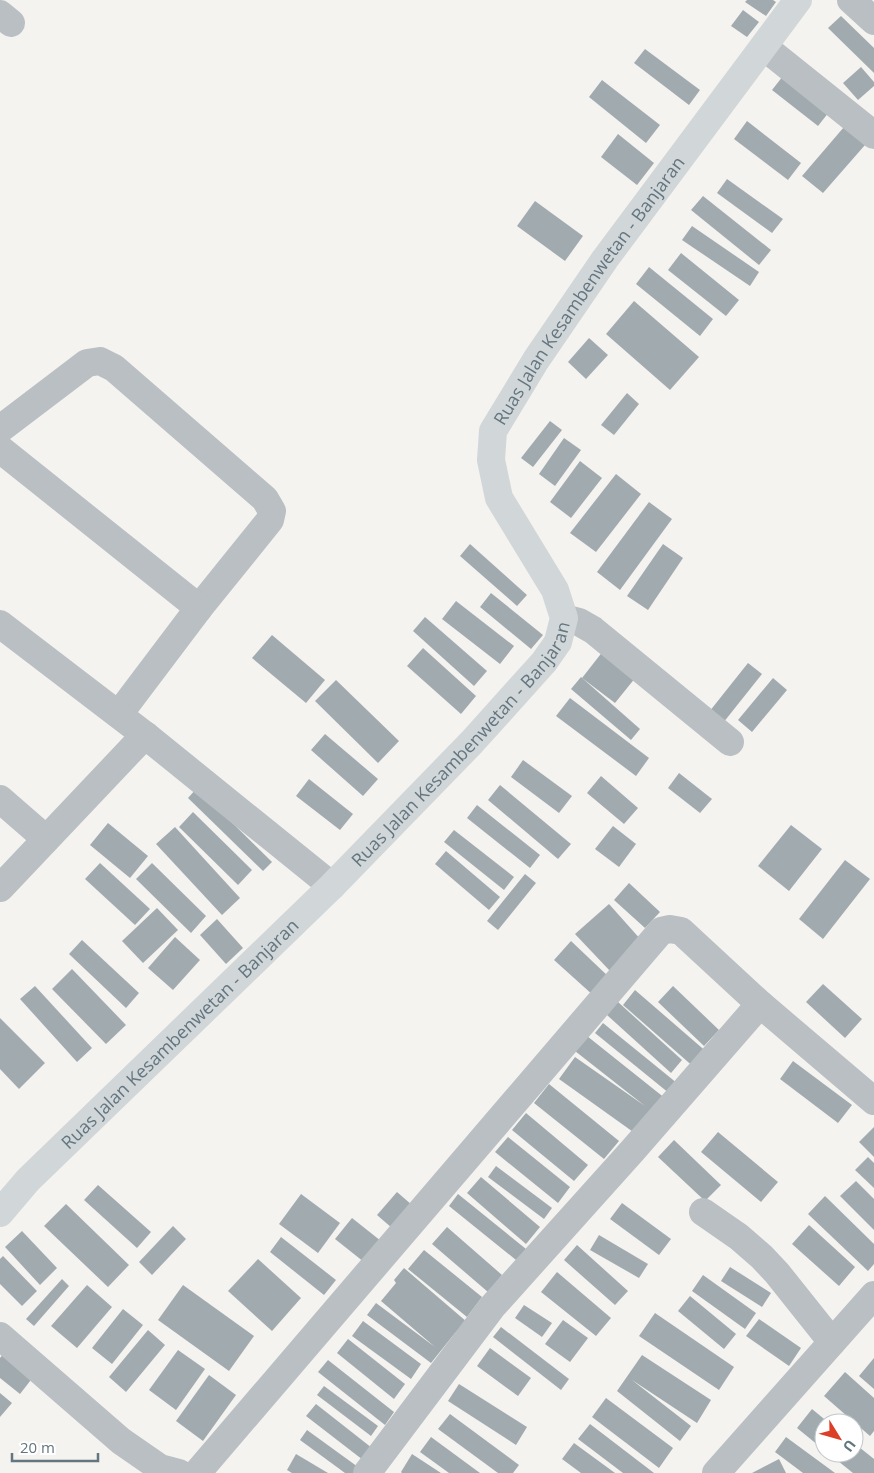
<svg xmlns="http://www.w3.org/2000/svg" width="874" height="1473" viewBox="0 0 874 1473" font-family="'Open Sans',sans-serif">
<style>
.building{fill:#a1abaf}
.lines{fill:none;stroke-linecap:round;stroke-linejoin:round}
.minor{stroke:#b9bfc2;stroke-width:28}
.major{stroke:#d1d6d9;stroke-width:28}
.labels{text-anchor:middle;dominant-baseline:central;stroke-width:5;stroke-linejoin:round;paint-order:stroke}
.street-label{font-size:18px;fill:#637680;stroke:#fff}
</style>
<rect width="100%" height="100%" fill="#f4f3ef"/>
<g class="building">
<polygon points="747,0 773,0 776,2 766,16 745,2"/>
<polygon points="743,10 759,22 747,37 731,26"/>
<polygon points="841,16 874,48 874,73 828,28"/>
<polygon points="645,49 700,90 689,105 634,63"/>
<polygon points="861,67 874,82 874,86 858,100 843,83"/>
<polygon points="783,76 829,112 818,126 772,90"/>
<polygon points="602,80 660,125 646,143 589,97"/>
<polygon points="747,121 801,163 788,180 734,139"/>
<polygon points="844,127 865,145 823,193 802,176"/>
<polygon points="618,134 654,163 637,185 601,157"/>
<polygon points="727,179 783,219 772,233 717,193"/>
<polygon points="703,196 771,250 759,265 691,210"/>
<polygon points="535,201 583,236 565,261 517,226"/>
<polygon points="692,226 759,272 750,286 682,240"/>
<polygon points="681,253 739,300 726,316 668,270"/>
<polygon points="649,267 713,319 700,336 636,284"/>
<polygon points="634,301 699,357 670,390 606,334"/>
<polygon points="589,338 608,355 586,379 568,362"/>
<polygon points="627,393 639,404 614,435 601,425"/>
<polygon points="550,421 562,430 533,467 521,458"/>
<polygon points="564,438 581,450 555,486 539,474"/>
<polygon points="580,461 602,478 571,518 550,502"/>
<polygon points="616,474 641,494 596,552 570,533"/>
<polygon points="649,502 672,519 620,590 597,572"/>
<polygon points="470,544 527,595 517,606 460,556"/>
<polygon points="663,544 683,558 648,610 627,596"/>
<polygon points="491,593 543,635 531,649 480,607"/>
<polygon points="456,601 514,646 500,664 442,619"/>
<polygon points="425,617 487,671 474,686 413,631"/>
<polygon points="272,635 325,680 306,703 252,658"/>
<polygon points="607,646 640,672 615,703 582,678"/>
<polygon points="423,648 476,696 461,714 407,666"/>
<polygon points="748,663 762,674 723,723 709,712"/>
<polygon points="581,677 640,729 631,740 571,689"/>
<polygon points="773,678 787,690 752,732 738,720"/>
<polygon points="336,680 399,741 378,763 315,701"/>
<polygon points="570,698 649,758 636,776 556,716"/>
<polygon points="325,734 378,779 363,796 311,750"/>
<polygon points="523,760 572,796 559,813 511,777"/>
<polygon points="679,773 712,799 700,813 668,788"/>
<polygon points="601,776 638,808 624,824 587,793"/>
<polygon points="309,779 353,814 340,830 296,796"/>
<polygon points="500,785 571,844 558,859 488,800"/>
<polygon points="197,788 272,862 263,871 188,798"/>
<polygon points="477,805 540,855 530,868 467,818"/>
<polygon points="193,812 252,870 238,885 179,827"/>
<polygon points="108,823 148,856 130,878 90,845"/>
<polygon points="791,825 822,849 789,891 758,866"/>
<polygon points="613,826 636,844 619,867 595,849"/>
<polygon points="175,827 240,898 222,915 156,844"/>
<polygon points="454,830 514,877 504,890 444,842"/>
<polygon points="446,851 500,897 489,910 435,864"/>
<polygon points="845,860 870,879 823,939 799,919"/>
<polygon points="100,863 150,909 135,925 85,879"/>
<polygon points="152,863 206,916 191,933 136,879"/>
<polygon points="525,874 536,883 498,930 487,921"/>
<polygon points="629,883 660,912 645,928 614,900"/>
<polygon points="609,904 642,941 610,971 575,934"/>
<polygon points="157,908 178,930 143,963 122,941"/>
<polygon points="217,919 243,948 226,964 200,935"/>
<polygon points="175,937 200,960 173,990 148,968"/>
<polygon points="82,940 139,993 126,1008 69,954"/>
<polygon points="571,941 610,978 594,996 554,960"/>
<polygon points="72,969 126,1025 106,1044 52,989"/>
<polygon points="823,984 862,1019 845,1038 806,1002"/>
<polygon points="35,986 92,1048 77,1062 20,999"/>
<polygon points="673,986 719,1030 704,1046 658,1002"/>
<polygon points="635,990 709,1054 696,1069 623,1005"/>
<polygon points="618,1002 682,1060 671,1073 607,1015"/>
<polygon points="0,1018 45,1063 19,1089 0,1069"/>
<polygon points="603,1023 683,1088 675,1098 595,1033"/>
<polygon points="587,1036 666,1099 636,1134 559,1079 575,1057 645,1106 575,1051"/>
<polygon points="793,1061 852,1105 838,1123 780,1079"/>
<polygon points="549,1084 619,1141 604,1159 534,1103"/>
<polygon points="526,1113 588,1165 574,1181 512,1130"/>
<polygon points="874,1127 874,1157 859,1142"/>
<polygon points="718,1132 778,1182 761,1202 701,1152"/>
<polygon points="508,1137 570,1187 558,1203 495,1152"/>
<polygon points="674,1140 721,1185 705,1201 658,1157"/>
<polygon points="868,1157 874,1163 874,1188 855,1170"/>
<polygon points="496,1166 552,1208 544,1219 488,1177"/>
<polygon points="481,1177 540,1227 526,1244 467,1193"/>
<polygon points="856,1181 874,1199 874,1230 840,1196"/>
<polygon points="98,1185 151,1232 137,1248 84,1200"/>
<polygon points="397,1192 412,1205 392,1228 377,1215"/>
<polygon points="301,1194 340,1223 318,1253 279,1224"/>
<polygon points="458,1194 531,1253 521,1264 449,1206"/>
<polygon points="825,1196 874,1244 874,1264 868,1271 808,1214"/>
<polygon points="622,1203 671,1239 659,1255 610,1219"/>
<polygon points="66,1204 129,1265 108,1287 44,1226"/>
<polygon points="352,1218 381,1241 364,1262 335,1239"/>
<polygon points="809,1225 855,1267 839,1286 792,1244"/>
<polygon points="173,1226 186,1239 152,1275 139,1262"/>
<polygon points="447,1227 502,1275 488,1292 432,1244"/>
<polygon points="22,1231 57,1268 40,1285 5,1247"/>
<polygon points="599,1235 648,1264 639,1278 590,1250"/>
<polygon points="281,1237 336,1280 324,1295 270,1252"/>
<polygon points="577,1245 628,1291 615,1305 564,1260"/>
<polygon points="424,1250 482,1297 467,1317 408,1269"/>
<polygon points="3,1256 37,1291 22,1306 0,1284 0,1259"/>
<polygon points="258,1259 301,1298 272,1331 228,1291"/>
<polygon points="730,1267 771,1293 762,1307 721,1281"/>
<polygon points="404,1268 467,1322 455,1333 431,1363 367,1315 376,1303 435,1347 381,1301 396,1283 394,1280"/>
<polygon points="557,1272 611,1318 596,1336 541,1292"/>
<polygon points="703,1275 756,1313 745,1329 692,1291"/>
<polygon points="62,1279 69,1286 34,1326 26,1319"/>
<polygon points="87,1285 112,1307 77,1348 51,1326"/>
<polygon points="183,1285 254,1336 229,1371 158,1320"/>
<polygon points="690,1296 736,1334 724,1349 678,1311"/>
<polygon points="524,1305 552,1323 542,1337 515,1318"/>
<polygon points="123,1309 143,1325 112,1364 92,1348"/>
<polygon points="655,1313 734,1367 719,1390 639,1336"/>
<polygon points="759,1319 801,1348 789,1366 746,1336"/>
<polygon points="563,1320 588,1338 570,1362 545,1344"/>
<polygon points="363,1321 421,1364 411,1379 352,1336"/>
<polygon points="501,1327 569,1379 561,1390 493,1337"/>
<polygon points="148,1330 165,1345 126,1392 109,1377"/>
<polygon points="348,1339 405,1384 394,1399 337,1353"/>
<polygon points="490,1348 531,1378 518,1396 477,1366"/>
<polygon points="178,1350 205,1369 176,1410 149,1390"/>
<polygon points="4,1353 34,1376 20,1394 0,1378 0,1358"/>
<polygon points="642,1355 711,1400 697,1423 632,1380 691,1426 680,1441 617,1391"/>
<polygon points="874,1358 874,1389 859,1376"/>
<polygon points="328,1360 394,1412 385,1425 318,1372"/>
<polygon points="845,1372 874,1398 874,1431 870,1436 824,1396"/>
<polygon points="209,1375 236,1395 203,1441 176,1421"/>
<polygon points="459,1384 527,1427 516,1445 448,1401"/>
<polygon points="324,1386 378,1426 371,1436 317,1395"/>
<polygon points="0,1393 12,1403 0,1417"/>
<polygon points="606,1398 673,1448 659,1468 592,1417"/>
<polygon points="316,1404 372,1448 363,1460 306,1416"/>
<polygon points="812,1409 829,1423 824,1423 824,1450 797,1428"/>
<polygon points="450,1414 519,1465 513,1473 498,1473 438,1429"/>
<polygon points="590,1424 654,1473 623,1473 578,1439"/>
<polygon points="307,1430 358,1467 354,1473 345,1473 300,1440"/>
<polygon points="431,1437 480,1473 449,1473 420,1452"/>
<polygon points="786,1437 835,1473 803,1473 775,1452"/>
<polygon points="574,1443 615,1473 581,1473 562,1459"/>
<polygon points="854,1443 874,1459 874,1473 853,1473 828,1453 854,1453"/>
<polygon points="296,1454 328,1473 292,1473 287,1470"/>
<polygon points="412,1454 441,1473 402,1473 401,1472"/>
<polygon points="779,1459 786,1473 752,1473"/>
</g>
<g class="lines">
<g class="minor">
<polyline points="851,0 874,21"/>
<polyline points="0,14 11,23"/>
<polyline points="764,47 874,135"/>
<polyline points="0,429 87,363 100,361 114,368 265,499 272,511 270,520 199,608 119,714"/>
<polyline points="0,449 199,608"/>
<polyline points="564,618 579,622 593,630 730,742"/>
<polyline points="0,624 145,735 332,886"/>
<polyline points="0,799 46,839"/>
<polyline points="0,888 145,735"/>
<polyline points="703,1212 739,1237 762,1257 777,1273 832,1342"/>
<polyline points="0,1336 121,1441 160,1468 179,1473"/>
<polyline points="197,1473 661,931 670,929 681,931 760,1004 874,1101"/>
<polyline points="367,1473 492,1307 633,1150 760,1004"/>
<polyline points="716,1473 874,1295"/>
</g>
<path class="major" id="s1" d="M0,1213L28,1180L332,886L472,742L544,662L558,642L564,618L555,590L499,498L491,460L493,431L536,360L605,259L798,0"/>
</g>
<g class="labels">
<g class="street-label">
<text stroke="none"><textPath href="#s1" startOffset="1199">Ruas Jalan Kesambenwetan - Banjaran</textPath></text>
<text stroke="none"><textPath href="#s1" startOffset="659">Ruas Jalan Kesambenwetan - Banjaran</textPath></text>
<text stroke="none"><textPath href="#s1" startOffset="254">Ruas Jalan Kesambenwetan - Banjaran</textPath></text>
</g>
</g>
<g transform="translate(839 1438) rotate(127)"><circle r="24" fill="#ffffff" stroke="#c1c8cc"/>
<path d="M0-4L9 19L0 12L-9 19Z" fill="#dc3f27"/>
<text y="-8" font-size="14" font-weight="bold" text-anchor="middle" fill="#637680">U</text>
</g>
<path d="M12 1453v8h86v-8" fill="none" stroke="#637680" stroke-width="2.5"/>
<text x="20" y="1453" font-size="15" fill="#637680" stroke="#ffffff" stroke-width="4" paint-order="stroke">20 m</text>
</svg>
